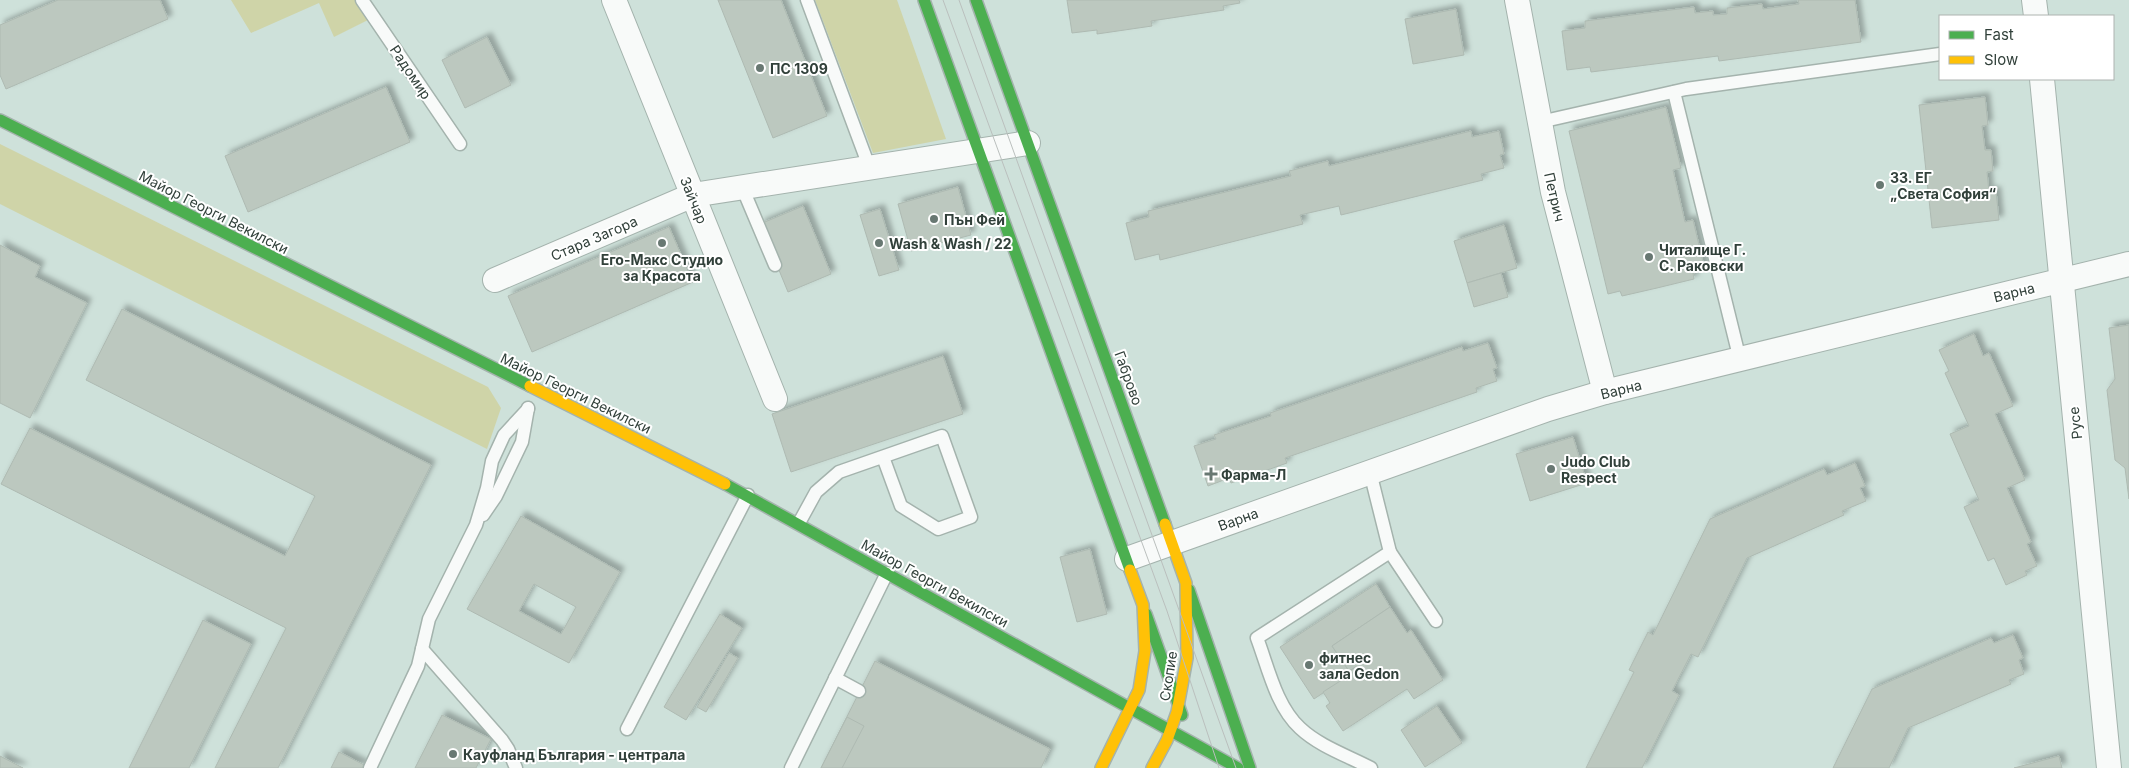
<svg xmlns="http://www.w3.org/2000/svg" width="2129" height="768" viewBox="0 0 2129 768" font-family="Inter,sans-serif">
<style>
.green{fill:#cfd4a8}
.building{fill:#bcc8bf;stroke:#aebab2;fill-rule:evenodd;filter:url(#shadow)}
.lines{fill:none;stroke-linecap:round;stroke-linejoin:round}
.lane-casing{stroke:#a4b3ad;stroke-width:15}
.street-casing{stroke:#a4b3ad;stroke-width:26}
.fast-casing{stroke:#a4b3ad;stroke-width:14}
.slow-casing{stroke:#a4b3ad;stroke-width:14}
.lane{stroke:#f8faf9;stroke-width:12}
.street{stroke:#f8faf9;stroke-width:24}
.fast{stroke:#4caf50;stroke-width:11}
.slow{stroke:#ffc107;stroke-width:11}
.tram{stroke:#babfbd;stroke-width:1}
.poi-dot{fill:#687872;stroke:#fff;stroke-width:2}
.labels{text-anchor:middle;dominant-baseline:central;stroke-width:4;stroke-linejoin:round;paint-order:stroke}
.poi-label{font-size:14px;font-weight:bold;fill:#31403a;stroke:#fff;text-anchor:start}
.street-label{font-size:14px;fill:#31403a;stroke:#fff}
</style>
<defs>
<filter id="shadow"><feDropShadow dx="4.5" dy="-4.5" stdDeviation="2.5" flood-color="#0004"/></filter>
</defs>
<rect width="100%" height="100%" fill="#cee1da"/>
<g class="green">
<polygon points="231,0 357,0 370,19 334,37 319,3 251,33"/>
<polygon points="815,0 897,0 946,139 873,153"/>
<polygon points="0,144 488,387 501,408 487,449 0,204"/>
</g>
<g class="building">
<polygon points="58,0 160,0 168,19 6,89 0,75 0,25"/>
<polygon points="718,0 781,0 827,116 773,138"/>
<polygon points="1067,0 1239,0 1240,3 1223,6 1224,10 1151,21 1152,26 1097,34 1097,30 1072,33"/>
<polygon points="1798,0 1855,0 1861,42 1719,61 1718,56 1591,72 1590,67 1567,70 1562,31 1585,28 1585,21 1694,7 1695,13 1713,11 1713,15 1727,14 1727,8 1762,4 1763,9 1799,4"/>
<polygon points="1456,9 1464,55 1413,64 1405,19"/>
<polygon points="487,37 511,85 465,108 442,60"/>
<polygon points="386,87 410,142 248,212 225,156"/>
<polygon points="1985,97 1988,125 1982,126 1985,150 1991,150 1993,171 1987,172 1989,192 1996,191 1999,220 1932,228 1919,105"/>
<polygon points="1666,107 1681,168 1673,170 1685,222 1693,220 1705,270 1693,273 1694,279 1657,288 1622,296 1620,291 1608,294 1569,131"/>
<polygon points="1471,131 1472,137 1499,131 1504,154 1500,155 1504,168 1481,174 1483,180 1341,215 1339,206 1300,215 1303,224 1160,260 1159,254 1135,260 1126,223 1149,217 1148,211 1291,176 1289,171 1328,161 1329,166"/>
<polygon points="958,187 971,235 911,251 898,204"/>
<polygon points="803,206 831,274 788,292 760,224"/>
<polygon points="880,209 899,270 879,276 860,215"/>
<polygon points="1504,225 1517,268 1467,283 1454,241"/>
<polygon points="669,227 693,282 532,352 508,296"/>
<polygon points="0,245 40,266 35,277 87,303 30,418 0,403"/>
<polygon points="1501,273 1508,297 1474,307 1467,283"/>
<polygon points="122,309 431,465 278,768 215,768 286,628 1,484 30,428 285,556 315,496 86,380"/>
<polygon points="2129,325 2129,499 2125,468 2115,460 2107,390 2115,379 2109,328"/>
<polygon points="1974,334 1983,356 1989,353 2013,406 1995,414 2025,480 2007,488 2031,542 2027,544 2037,566 2025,571 2027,575 2006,585 1994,558 1988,561 1964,507 1979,500 1950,434 1969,426 1945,373 1949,371 1939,350"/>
<polygon points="1488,343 1497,368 1493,369 1497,381 1476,388 1477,392 1285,458 1287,463 1231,483 1229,478 1208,486 1194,446 1216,439 1214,435 1271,416 1270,413 1462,347 1463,351"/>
<polygon points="943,356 963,414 791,472 772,414"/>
<polygon points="1573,437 1587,483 1530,501 1516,454"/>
<polygon points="1855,463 1865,486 1860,488 1866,501 1842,511 1844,515 1747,558 1698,657 1691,654 1672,691 1679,695 1642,768 1586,768 1634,672 1629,670 1648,632 1653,635 1710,519 1824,469 1827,475"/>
<path d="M521,516L620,572L569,663L467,609ZM534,584L576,607L561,634L519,611Z"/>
<polygon points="1090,549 1107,614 1077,622 1060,557"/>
<polygon points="1376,584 1390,607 1332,646 1349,671 1357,666 1359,669 1314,699 1280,647"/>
<polygon points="1390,607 1407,633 1411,630 1443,680 1414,699 1407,689 1343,731 1326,706 1330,703 1323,692 1359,669 1357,666 1349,671 1332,646"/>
<polygon points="720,614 742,628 686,720 664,707"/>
<polygon points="203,620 251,644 189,768 129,768"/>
<polygon points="2013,635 2023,658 2019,660 2024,674 2009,680 2011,684 1908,728 1889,768 1833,768 1872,689 1991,638 1994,643"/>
<polygon points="729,653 738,658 706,712 697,707"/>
<polygon points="875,661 1050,749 1041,768 821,768"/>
<polygon points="1437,706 1462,743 1425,767 1401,730"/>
<polygon points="442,715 491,739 476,768 415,768"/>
<polygon points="847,717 864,726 842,768 821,768"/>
<polygon points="339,752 370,768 331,768"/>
<polygon points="0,756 23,768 0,768"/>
<polygon points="2059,756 2062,768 2014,768"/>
</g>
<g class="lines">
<g class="lane-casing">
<g id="lane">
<polyline points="362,0 460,144"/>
<polyline points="807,0 870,169"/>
<polyline points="1674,92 1740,360"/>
<polyline points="1540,122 1686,89 1940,54"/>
<polyline points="742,187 775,265"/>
<path d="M1370,472L1390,552L1257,638C1268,667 1276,706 1300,728C1319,746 1348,756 1371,768"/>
<polyline points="483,515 496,496 522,442 528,408"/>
<polyline points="799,523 816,492 839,472 942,436 971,517 938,529 901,506 883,457"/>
<polyline points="1390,552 1436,621"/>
<polyline points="422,649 502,740 508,749 516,768"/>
<polyline points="835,678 859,691"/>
<polyline points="627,729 748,495"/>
<polyline points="370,768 418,666 429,619 476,525 487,488 492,461 504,435 528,409"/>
<polyline points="791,768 887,573"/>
</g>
</g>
<g class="street-casing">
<g id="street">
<polyline points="614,0 775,399"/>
<polyline points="1517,0 1553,192 1605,392"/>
<polyline points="2034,0 2036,16"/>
<polyline points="2042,79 2109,768"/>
<polyline points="495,280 693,195 1028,143"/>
<polyline points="1127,559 1548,409 1605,392 2129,264"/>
</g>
</g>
<g class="fast-casing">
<g id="fast">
<polyline points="924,0 1130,570"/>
<polyline points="976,0 1165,524"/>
<polyline points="0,120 530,386"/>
<polyline points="725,484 1238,768"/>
<polyline points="1189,590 1250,768"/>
<polyline points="1146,614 1182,715"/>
</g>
</g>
<g class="slow-casing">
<g id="slow">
<polyline points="530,386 725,484"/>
<polyline points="1101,768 1139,690 1145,651 1143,605 1130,570"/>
<polyline points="1152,768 1167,740 1177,712 1187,658 1186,583 1165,524"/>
</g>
</g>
<use href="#lane" class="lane"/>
<use href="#street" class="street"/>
<use href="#fast" class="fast"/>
<use href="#slow" class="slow"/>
<g class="tram">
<polyline points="943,0 1167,611 1219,768"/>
<polyline points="959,0 1236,768"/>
</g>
</g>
<g class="poi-dot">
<circle cx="760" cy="68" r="5"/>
<circle cx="1880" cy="185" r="5"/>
<circle cx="934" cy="219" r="5"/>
<circle cx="662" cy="243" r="5"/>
<circle cx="879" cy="243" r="5"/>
<circle cx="1649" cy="257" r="5"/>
<circle cx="1551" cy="469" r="5"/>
<path d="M1208.5 466.5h5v5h5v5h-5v5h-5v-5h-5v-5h5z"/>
<circle cx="1309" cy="665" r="5"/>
<circle cx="453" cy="754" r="5"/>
</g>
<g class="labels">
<g class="poi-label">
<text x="770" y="68">ПС 1309</text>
<text x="1890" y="177">33. ЕГ<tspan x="1890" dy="16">„Света София“</tspan></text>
<text x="944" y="219">Пън Фей</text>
<text x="889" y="243">Wash &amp; Wash / 22</text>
<text x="1659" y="249">Читалище Г.<tspan x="1659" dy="16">С. Раковски</tspan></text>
<text x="662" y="259" text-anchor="middle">Eго-Макс Студио<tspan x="662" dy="16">за Красота</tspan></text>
<text x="1561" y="461">Judo Club<tspan x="1561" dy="16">Respect</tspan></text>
<text x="1221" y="474">Фарма-Л</text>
<text x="1319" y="657">фитнес<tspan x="1319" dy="16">зала Gedon</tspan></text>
<text x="463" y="754">Кауфланд България - централа</text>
</g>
<g class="street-label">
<text transform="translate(411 72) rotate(56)">Радомир</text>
<text transform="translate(1555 197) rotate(77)">Петрич</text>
<text transform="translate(694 200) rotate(68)">Зайчар</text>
<text transform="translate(214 212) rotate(27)">Майор Георги Векилски</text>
<text transform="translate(594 238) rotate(-23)">Стара Загора</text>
<text transform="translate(2014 292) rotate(-14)">Варна</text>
<text transform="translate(1129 378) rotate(70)">Габрово</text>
<text transform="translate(1621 389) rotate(-14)">Варна</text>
<text transform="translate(576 393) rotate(26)">Майор Георги Векилски</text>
<text transform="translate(2075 423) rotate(-96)">Русе</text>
<text transform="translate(1238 519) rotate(-20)">Варна</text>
<text transform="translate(935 583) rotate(29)">Майор Георги Векилски</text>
<text transform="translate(1168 676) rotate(-81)">Скопие</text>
</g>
</g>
<rect x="1939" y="15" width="175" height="65" fill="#ffffff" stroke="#adb3b0"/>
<rect x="1949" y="31" width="25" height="8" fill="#4caf50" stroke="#adb3b0"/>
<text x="1984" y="40" font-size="15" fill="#31403a">Fast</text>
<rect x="1949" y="56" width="25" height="8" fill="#ffc107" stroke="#adb3b0"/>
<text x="1984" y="65" font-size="15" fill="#31403a">Slow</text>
</svg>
